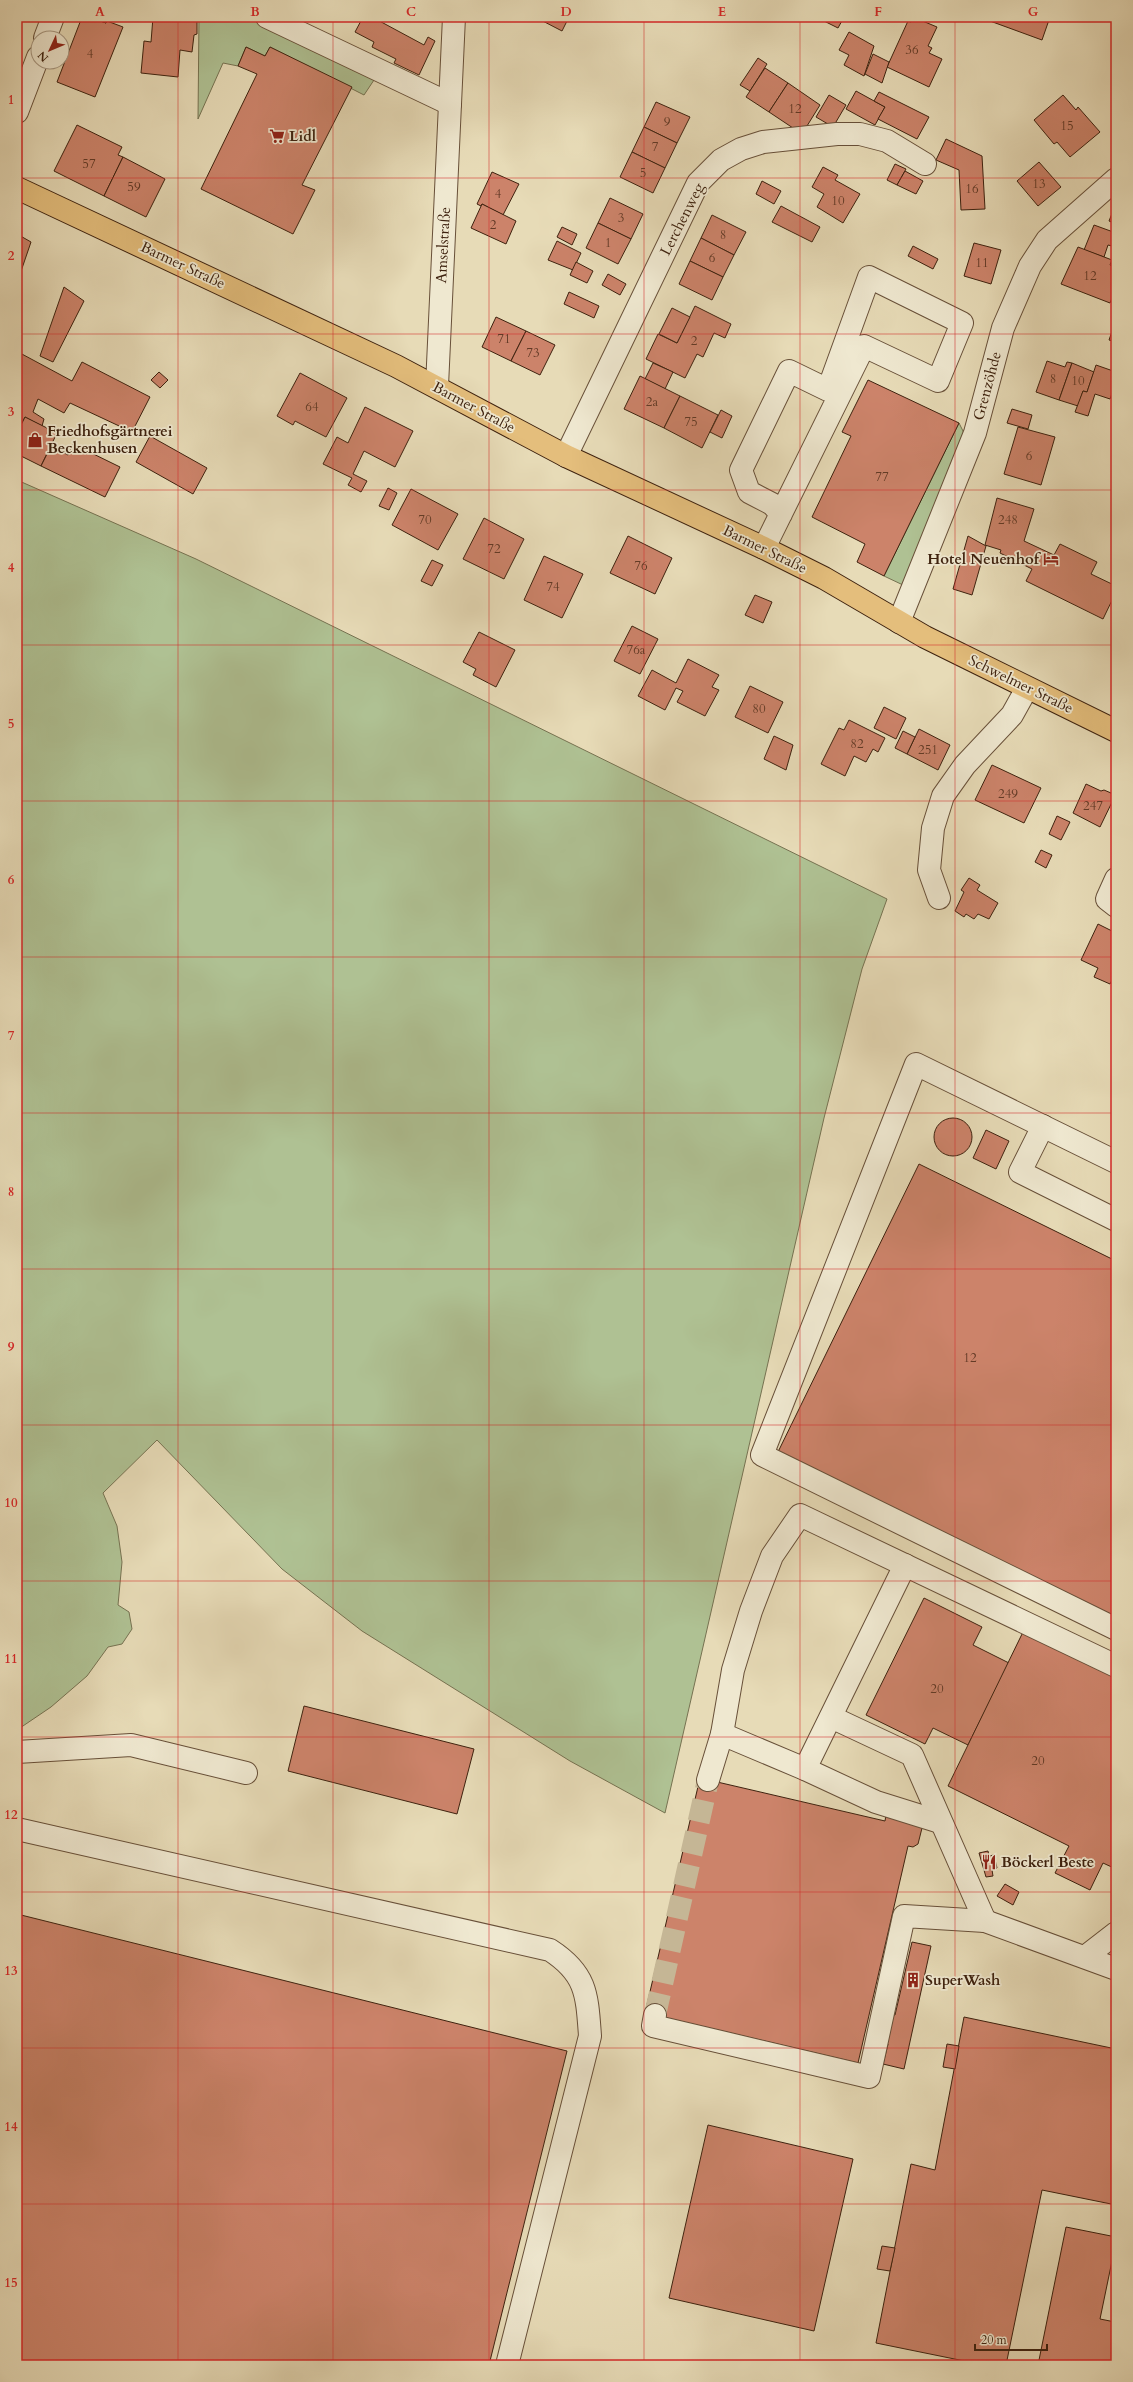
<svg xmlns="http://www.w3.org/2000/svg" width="1133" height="2382" viewBox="0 0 1133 2382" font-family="Cardo,serif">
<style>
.green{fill:#afc193;stroke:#767251}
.building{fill:#cc836a;stroke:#3e220f}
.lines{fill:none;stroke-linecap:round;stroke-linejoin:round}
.minor-tunnel{stroke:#c5b695;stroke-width:22;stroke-dasharray:22 11;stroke-linecap:butt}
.minor-casing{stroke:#685039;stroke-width:24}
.major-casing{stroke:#3e220f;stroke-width:24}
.minor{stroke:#efe8d0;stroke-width:22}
.major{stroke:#e4be7c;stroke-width:22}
.grid{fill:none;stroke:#d62828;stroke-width:1;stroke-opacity:0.55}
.labels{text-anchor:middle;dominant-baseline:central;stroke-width:3.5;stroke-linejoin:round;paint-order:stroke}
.number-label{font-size:13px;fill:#623a26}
.poi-label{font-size:15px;font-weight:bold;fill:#3e220f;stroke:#efe8d0;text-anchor:start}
.street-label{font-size:15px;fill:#3e220f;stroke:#efe8d0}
.neatline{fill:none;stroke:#d62828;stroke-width:1.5}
.grid-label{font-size:13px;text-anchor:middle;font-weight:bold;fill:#d62828}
</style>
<rect width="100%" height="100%" fill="#e7dbb7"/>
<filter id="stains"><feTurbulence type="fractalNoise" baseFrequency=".005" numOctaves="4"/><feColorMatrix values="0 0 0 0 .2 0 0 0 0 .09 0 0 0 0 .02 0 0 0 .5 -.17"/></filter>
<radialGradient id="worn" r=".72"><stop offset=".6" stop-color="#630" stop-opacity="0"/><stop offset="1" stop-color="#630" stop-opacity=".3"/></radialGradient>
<g class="green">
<polygon points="199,17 254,17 376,77 364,95 270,47 265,56 246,47 238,66 223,63 198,119"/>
<polygon points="959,423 964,433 903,585 884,576"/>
<polygon points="17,480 196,559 887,899 862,969 824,1118 665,1813 570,1761 362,1631 282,1569 157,1440 103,1493 117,1526 122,1562 118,1605 129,1612 132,1629 122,1644 108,1647 87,1676 51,1707 17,1730"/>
</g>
<g class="building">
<polygon points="82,17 89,17 106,23 107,21 123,27 95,97 57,82"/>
<polygon points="89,17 109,17 106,23"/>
<polygon points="153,17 197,17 197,34 194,35 192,52 180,50 178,77 141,73 144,41 151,42"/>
<polygon points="363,17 372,17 424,45 428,37 435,41 419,75 394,63 396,59 372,47 374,42 355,32"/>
<polygon points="535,17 569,17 562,31"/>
<polygon points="816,17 844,17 838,28"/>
<polygon points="913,17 937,27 928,46 932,48 929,53 942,59 929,87 887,67 908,21 911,22"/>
<polygon points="979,17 1050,17 1042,40"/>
<polygon points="849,32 874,46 864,76 844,65 849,55 839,50"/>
<polygon points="246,47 265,56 270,47 352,87 302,185 315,190 293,234 201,189 257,74 238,66"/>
<polygon points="873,54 889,62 882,83 865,74"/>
<polygon points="758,58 767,64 750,91 740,85"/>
<polygon points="765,68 788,83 769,112 746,97"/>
<polygon points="788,83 820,105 802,134 769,112"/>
<polygon points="856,91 885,107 875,125 846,109"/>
<polygon points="879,92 929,117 917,139 878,119 885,107 874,101"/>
<polygon points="829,95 846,105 833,127 816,117"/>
<polygon points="1063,95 1076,110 1078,107 1100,132 1070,157 1057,142 1054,144 1034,120"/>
<polygon points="656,102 690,117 677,143 644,127"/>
<polygon points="77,125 122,147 118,155 123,157 104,196 54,171"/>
<polygon points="644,127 677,143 665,168 632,152"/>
<polygon points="946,139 982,156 985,209 961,210 959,170 936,160"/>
<polygon points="632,152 665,168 653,193 620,177"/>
<polygon points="123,157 165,179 146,217 104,196"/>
<polygon points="1039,162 1061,187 1038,206 1017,181"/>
<polygon points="895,164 906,169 897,185 887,180"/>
<polygon points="823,167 838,175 835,180 860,194 843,223 817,207 824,194 812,187"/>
<polygon points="905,171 923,181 916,194 897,185"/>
<polygon points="492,172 519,184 503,215 482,204 481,206 477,204"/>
<polygon points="762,181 781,191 774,204 756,194"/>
<polygon points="610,198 643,214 631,239 598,223"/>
<polygon points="482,204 516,221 506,244 471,228"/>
<polygon points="781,206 820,227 812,242 772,222"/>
<polygon points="1113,211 1116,213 1116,224 1109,221"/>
<polygon points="712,215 746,232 734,255 701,238"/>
<polygon points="598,223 631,239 618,264 586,248"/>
<polygon points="1094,225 1116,233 1116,247 1108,245 1104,257 1084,250"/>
<polygon points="562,227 577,234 572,245 557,237"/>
<polygon points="17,234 31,242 17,283"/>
<polygon points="701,238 734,255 723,277 690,261"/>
<polygon points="557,241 581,253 573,270 548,260"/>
<polygon points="974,243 1001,250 991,284 964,276"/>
<polygon points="913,246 938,259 933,269 908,256"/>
<polygon points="1078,247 1112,260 1110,265 1116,268 1116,288 1110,303 1061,284"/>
<polygon points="690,261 723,277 712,300 679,284"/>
<polygon points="576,262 593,271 587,283 570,275"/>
<polygon points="608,274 626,284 620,295 602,285"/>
<polygon points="64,287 84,301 53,362 40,356"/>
<polygon points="569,292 599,306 594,318 564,304"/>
<polygon points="695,306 731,324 725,338 714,333 703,357 697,354 685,378 646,359 658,334 677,343"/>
<polygon points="672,308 690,317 677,343 659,334"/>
<polygon points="496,317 526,331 511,361 482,347"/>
<polygon points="1116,320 1116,342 1109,340"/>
<polygon points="526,331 555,345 540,375 511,361"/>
<polygon points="20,353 72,381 82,362 150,397 132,432 70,403 64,413 38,399 33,412 44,419 42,426 25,417 17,433 17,359"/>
<polygon points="1047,361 1065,367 1067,362 1072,363 1059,400 1036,392"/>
<polygon points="653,363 673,372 665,389 645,379"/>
<polygon points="1072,363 1094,372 1087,392 1083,391 1078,406 1059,400"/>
<polygon points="1096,365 1116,372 1116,382 1110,399 1095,394 1088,416 1075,412 1083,391 1087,392"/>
<polygon points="159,372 168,380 160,388 151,380"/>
<polygon points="300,373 347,398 326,437 295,421 293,425 277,416"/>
<polygon points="640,376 680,396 664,428 624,409"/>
<polygon points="868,380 959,423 884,576 857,562 865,544 812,517 851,436 842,432"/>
<polygon points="680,396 718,415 702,448 664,428"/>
<polygon points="365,407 413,431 395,467 364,451 353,474 367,481 361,492 348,485 352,478 323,464 337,437 348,443"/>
<polygon points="1012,409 1032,415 1028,429 1007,423"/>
<polygon points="721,410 732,416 722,438 710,432"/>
<polygon points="25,417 57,433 41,466 17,454 17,433"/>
<polygon points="1018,427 1055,437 1041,485 1004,474"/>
<polygon points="150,436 207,468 193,494 136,462"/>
<polygon points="73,444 120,467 105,497 41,466 51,446 68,455"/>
<polygon points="388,488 397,493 389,510 379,506"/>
<polygon points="411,489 458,514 438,550 392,525"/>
<polygon points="997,498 1034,509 1024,541 1054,555 1060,544 1097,562 1091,574 1116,586 1116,592 1103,619 1026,581 1032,569 1000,553 1001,550 985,545"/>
<polygon points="484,518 524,539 504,579 463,559"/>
<polygon points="628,536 672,558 655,594 610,573"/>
<polygon points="968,536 986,546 972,595 953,589"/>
<polygon points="544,556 583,574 562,618 524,600"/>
<polygon points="432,560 443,565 432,586 421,581"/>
<polygon points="755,595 772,602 763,623 745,615"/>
<polygon points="632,626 658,639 640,674 614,661"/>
<polygon points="479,632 515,650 496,687 473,675 476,669 463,662"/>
<polygon points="688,659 719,675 712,687 719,690 705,716 677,702 683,691 676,688 665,710 638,696 652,670 676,683"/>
<polygon points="750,686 783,702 768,733 735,717"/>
<polygon points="884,707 906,718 896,739 874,728"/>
<polygon points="849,720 885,738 878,752 873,749 866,762 854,756 845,776 821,764 839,728 844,730"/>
<polygon points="919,729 950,745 938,770 907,754"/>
<polygon points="903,731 915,737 907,754 895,748"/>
<polygon points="774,736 793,745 786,770 764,759"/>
<polygon points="992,765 1041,788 1024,823 975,800"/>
<polygon points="1086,784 1101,791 1104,790 1111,793 1114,798 1100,827 1073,813"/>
<polygon points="1057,816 1070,822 1061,840 1049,834"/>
<polygon points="1041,850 1052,855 1046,868 1035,862"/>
<polygon points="969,878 980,885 977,890 998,903 989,919 978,914 974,919 966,914 964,917 955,911 964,892 961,890"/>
<polygon points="1098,924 1116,933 1116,977 1114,976 1110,984 1094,977 1098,968 1081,960"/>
<circle cx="953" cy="1137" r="19"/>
<polygon points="986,1130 1009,1141 996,1169 973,1158"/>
<polygon points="919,1164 1116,1261 1116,1623 776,1456"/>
<polygon points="924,1598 982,1627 973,1645 1009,1663 968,1745 933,1728 925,1744 866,1715"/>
<polygon points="1023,1632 1116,1678 1116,1869 1103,1863 1090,1890 1055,1873 1069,1846 948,1786"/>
<polygon points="304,1706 474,1749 457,1814 288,1771"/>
<polygon points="700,1778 885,1821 886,1815 923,1824 918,1844 913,1847 908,1846 858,2063 645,2013"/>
<polygon points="988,1851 989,1856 994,1855 997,1868 992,1870 993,1876 986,1877 979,1853"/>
<polygon points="1005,1884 1019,1892 1013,1905 997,1896"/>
<polygon points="17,1914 567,2051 489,2365 17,2365"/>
<polygon points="912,1942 931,1946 904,2069 883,2064 888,2044 878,2042 885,2014 895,2015"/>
<polygon points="964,2017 1116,2049 1116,2205 1042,2190 1006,2365 984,2365 876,2343 911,2164 935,2170"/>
<polygon points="947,2044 959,2046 955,2069 943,2067"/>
<polygon points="708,2125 853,2159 814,2331 669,2298"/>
<polygon points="1066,2227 1116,2237 1116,2262 1112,2261 1100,2319 1115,2322 1116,2319 1116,2365 1038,2365"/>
<polygon points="882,2246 895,2248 890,2271 877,2269"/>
</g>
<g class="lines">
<polyline class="minor-tunnel" points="655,2015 708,1780"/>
<g class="minor-casing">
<g id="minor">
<polyline points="267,17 450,104"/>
<polyline points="45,38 53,17"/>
<polyline points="17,112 38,57"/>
<polyline points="437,386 454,17"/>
<polyline points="566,456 698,183 721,160 741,149 763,142 837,134 860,134 887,141 925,164"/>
<polyline points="764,548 864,346 938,381 962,323 869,277 828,390 789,371 741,470 749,492 772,504 781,514"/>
<polyline points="899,622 975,433 1003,328 1030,266 1047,240 1116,179"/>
<polyline points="1116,879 1107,899 1116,906"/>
<polyline points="939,898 929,870 933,828 943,796 965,765 1012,715 1027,688"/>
<polyline points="1043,1126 1020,1172 1116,1220"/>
<polyline points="1116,1162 916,1064 762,1455 1116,1629"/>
<polyline points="831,1717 912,1755 985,1921"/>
<polyline points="722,1734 805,1769 876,1802 940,1822"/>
<polyline points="17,1752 131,1745 246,1773"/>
<polyline points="805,1769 905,1565"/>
<polyline points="708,1780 722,1734 733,1670 751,1611 772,1556 800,1515 1116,1666"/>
<path d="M17,1829L550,1950C587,1974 587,1995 590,2036L507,2365"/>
<polyline points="1085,1957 1116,1933"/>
<polyline points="655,2015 653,2026 869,2077 904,1916 985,1921 1116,1969"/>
</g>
</g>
<g class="major-casing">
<polyline id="major" points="17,188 396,366 566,456 764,548 824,578 925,637 1116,731"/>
</g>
<use href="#minor" class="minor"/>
<use href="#major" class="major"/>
</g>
<path class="grid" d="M178,17V2365M333,17V2365M489,17V2365M644,17V2365M800,17V2365M955,17V2365M17,178H1116M17,334H1116M17,490H1116M17,645H1116M17,801H1116M17,957H1116M17,1113H1116M17,1269H1116M17,1425H1116M17,1581H1116M17,1737H1116M17,1892H1116M17,2048H1116M17,2204H1116"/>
<defs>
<g id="supermarket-bare" transform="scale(1.2)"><path d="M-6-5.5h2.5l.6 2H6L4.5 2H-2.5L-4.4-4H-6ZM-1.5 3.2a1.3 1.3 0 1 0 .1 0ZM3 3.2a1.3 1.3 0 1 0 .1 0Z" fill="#8f2418" stroke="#efe8d0" stroke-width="2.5" paint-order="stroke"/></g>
<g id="shop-bare" transform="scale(1.2)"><path d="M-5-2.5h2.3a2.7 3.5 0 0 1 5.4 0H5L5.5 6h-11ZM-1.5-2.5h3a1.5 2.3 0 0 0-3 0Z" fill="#8f2418" stroke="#efe8d0" stroke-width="2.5" paint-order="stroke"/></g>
<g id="hotel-bare" transform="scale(1.2)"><path d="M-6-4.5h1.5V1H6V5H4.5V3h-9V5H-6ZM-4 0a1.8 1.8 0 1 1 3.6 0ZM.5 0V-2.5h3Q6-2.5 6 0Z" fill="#8f2418" stroke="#efe8d0" stroke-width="2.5" paint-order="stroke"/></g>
<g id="restaurant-bare" transform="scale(1.2)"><path d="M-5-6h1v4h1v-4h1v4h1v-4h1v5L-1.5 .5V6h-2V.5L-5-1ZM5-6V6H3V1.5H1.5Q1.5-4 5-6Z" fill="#8f2418" stroke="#efe8d0" stroke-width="2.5" paint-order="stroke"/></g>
<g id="building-bare" transform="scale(1.2)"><path d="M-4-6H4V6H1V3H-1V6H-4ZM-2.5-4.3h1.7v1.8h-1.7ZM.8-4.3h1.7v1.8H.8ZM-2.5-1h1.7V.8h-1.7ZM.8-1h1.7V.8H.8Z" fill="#8f2418" stroke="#efe8d0" stroke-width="2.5" paint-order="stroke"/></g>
</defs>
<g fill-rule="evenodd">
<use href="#supermarket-bare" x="277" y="136"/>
<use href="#shop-bare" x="35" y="440"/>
<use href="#hotel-bare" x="1051" y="559"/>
<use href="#restaurant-bare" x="989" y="1862"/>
<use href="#building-bare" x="913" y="1980"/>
</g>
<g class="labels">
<g class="number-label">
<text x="912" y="50">36</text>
<text x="90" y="54">4</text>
<text x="795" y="109">12</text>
<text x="667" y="122">9</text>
<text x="1067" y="126">15</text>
<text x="655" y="147">7</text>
<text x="89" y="164">57</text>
<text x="643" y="173">5</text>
<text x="1039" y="184">13</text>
<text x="134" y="187">59</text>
<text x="972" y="189">16</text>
<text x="498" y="194">4</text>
<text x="838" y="201">10</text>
<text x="621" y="218">3</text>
<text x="493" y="225">2</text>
<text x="723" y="235">8</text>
<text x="608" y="243">1</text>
<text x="712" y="258">6</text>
<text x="982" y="263">11</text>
<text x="1090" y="276">12</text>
<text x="504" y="339">71</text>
<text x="694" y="341">2</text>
<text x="533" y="353">73</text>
<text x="1053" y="379">8</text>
<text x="1078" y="381">10</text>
<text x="652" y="402">2a</text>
<text x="312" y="407">64</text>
<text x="691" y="422">75</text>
<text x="1029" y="456">6</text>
<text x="882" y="477">77</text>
<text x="425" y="520">70</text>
<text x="1008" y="520">248</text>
<text x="494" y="549">72</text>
<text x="641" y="566">76</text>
<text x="553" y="587">74</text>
<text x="636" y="650">76a</text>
<text x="759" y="709">80</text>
<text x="857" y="744">82</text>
<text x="928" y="750">251</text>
<text x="1008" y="794">249</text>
<text x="1093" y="806">247</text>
<text x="970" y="1358">12</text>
<text x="937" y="1689">20</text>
<text x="1038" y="1761">20</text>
</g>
<g class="poi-label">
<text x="289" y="136">Lidl</text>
<text x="47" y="431">Friedhofsgärtnerei<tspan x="47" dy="17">Beckenhusen</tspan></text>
<text x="1039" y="559" text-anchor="end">Hotel Neuenhof</text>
<text x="1001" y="1862">Böckerl Beste</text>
<text x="925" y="1980">SuperWash</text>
</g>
<g class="street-label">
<text transform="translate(682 219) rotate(-63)">Lerchenweg</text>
<text transform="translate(443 245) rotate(-87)">Amselstraße</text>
<text transform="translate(183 265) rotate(25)">Barmer Straße</text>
<text transform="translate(987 386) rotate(-75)">Grenzöhde</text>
<text transform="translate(474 407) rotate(28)">Barmer Straße</text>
<text transform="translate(765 549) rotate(26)">Barmer Straße</text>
<text transform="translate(1021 684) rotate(26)">Schwelmer Straße</text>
</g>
</g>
<rect width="1133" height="2382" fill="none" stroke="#e7dbb7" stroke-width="44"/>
<g transform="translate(50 50) rotate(226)"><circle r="19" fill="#efe8d0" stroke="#a89983"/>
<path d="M0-3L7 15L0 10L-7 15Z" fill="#8f2418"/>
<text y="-6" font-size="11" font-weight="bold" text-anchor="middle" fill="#3e220f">N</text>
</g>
<path d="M975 2344v6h72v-6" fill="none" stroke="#3e220f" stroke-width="2"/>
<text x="981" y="2344" font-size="12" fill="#3e220f" stroke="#efe8d0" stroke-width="3" paint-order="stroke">20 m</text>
<rect x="22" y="22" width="1089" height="2338" class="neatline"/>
<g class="grid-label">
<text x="100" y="16">A</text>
<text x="255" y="16">B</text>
<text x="411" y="16">C</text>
<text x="566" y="16">D</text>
<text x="722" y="16">E</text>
<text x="878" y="16">F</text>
<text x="1033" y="16">G</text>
<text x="11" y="104">1</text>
<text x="11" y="260">2</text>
<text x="11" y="416">3</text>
<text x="11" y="572">4</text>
<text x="11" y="728">5</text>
<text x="11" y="884">6</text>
<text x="11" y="1040">7</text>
<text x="11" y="1196">8</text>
<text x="11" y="1351">9</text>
<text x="11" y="1507">10</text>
<text x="11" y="1663">11</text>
<text x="11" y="1819">12</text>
<text x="11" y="1975">13</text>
<text x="11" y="2131">14</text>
<text x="11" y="2287">15</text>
</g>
<rect width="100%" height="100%" filter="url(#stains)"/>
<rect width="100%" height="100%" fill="url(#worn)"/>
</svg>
